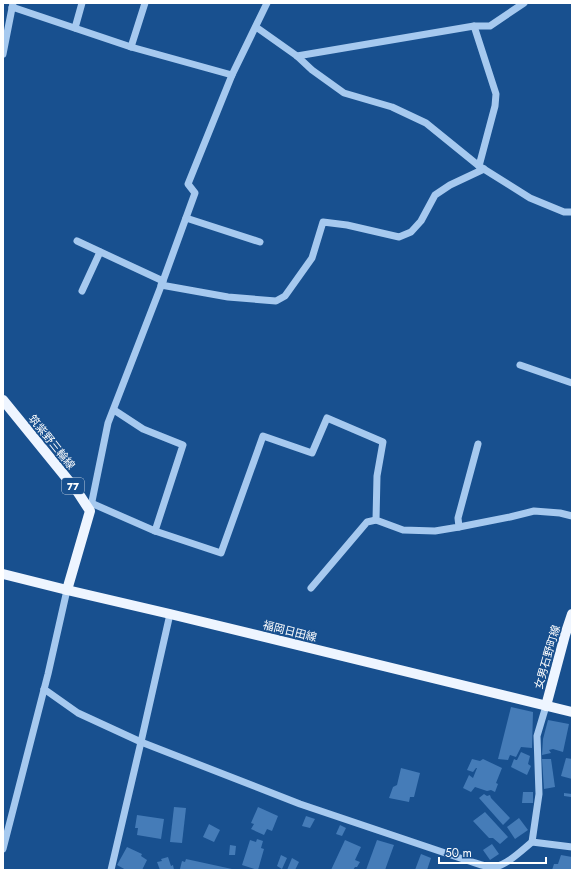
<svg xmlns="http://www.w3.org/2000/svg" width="575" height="873" viewBox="0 0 575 873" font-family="Jost,'Noto Sans JP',sans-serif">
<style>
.building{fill:#457cb8}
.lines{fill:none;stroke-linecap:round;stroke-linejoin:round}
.minor{stroke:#a6c9ef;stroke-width:7}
.major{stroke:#eef5ff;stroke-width:10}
.labels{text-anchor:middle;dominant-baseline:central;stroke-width:3.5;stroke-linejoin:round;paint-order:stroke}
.shield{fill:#18508f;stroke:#bacadd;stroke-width:1}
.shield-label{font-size:10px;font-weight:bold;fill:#fff}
.street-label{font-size:11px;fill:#fff;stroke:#18508f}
</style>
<rect width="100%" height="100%" fill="#18508f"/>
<g class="building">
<polygon points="511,707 533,712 532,748 521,747 516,757 510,755 508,760 498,759"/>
<polygon points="548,720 569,724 563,752 553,749 549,750 551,753 542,755 543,739"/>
<polygon points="521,752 530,756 528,764 531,766 527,775 511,767 514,759 516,760 517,760"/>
<polygon points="566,758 572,759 572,779 561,776"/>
<polygon points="472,759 480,761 483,759 502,768 496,783 498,784 495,792 491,790 487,791 475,787 471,792 463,788 469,775 473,778 477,768 476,768 473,772 467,770"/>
<polygon points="542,759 551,759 555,787 544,789"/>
<polygon points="401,768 420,773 414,797 410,797 409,802 389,798 393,787 397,785"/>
<polygon points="523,792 533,792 533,803 522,803"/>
<polygon points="564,793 572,794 571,797 564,796"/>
<polygon points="484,794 487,796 490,795 491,798 510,818 503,825 479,798"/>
<polygon points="174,807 186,808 182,843 170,842"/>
<polygon points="258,807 278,816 272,831 267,829 264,835 251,829 254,824 251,823"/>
<polygon points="485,812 508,837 500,844 493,838 489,838 473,821"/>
<polygon points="137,815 164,819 161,839 137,835 138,828 135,828"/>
<polygon points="306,816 315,819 310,828 302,826"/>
<polygon points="519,818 528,830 515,839 507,827"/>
<polygon points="209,824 220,830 214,842 203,837"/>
<polygon points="340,825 346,828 342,836 336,834"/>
<polygon points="257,839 263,841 261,848 264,849 258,870 242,865 250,840 256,842"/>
<polygon points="345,840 361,847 355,860 360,862 357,867 355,867 353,870 331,870"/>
<polygon points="377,840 394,845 385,870 366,870"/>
<polygon points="492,844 499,854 490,860 483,850"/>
<polygon points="230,845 236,846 235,855 229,855"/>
<polygon points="127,847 142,854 141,856 147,860 142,870 126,870 117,865"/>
<polygon points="421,854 431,858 427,870 425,869 424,870 415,870"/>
<polygon points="281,855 287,858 282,869 277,866"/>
<polygon points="561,855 572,857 572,870 552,870 554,864 558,864"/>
<polygon points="168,857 171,866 173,865 174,870 160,870 157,862 162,861 161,859"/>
<polygon points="292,858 299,862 295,870 287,870"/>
<polygon points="186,859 232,869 232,870 186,870 180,869 182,861 185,862"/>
</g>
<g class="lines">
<g class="minor">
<polyline points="12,7 131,47 232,75"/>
<polyline points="474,26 496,94 495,106 479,166"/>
<polyline points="256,27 297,56 312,70 344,93 392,107 426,123 479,166 530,198 564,212 572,212"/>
<polyline points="75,28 82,3"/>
<polyline points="131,47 145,3"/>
<polyline points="3,54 13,3"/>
<polyline points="297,56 474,26 490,26 524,3"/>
<polyline points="186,218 260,242"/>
<polyline points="77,241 163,281"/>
<polyline points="161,285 228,297 276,301 285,296 312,258 323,222 347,225 399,237 411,232 421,221 435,195 450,185 484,169"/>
<polyline points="82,291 100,252"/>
<polyline points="520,365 572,383"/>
<polyline points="91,503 155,531 183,445 143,429 114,410"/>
<polyline points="90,511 108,423 163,281 195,193 188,184 232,75 267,3"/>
<polyline points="459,527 510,517 534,511 560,513 572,516"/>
<polyline points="155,531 221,553 263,436 312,453 327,418 383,442 377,476 376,520 403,530 435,531 459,527 458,518 478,444"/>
<polyline points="311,588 367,522 376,520"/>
<path d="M44,689L78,713L141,742L300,804L469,861C476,863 488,868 494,867C507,865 522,850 532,842L539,794L537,736L546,706"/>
<polyline points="532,842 572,847"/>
<polyline points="3,849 48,674 67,590"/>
<polyline points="111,870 141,742 170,614"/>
</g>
<g class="major">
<polyline points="3,400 77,491 90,511 67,590"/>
<polyline points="3,574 67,590 170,614 572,712"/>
<polyline points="546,706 565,635 572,614"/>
</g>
</g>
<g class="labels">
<rect class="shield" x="62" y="478" width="22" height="16" rx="3"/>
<g class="shield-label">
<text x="73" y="486">77</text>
</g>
<g class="street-label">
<text transform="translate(52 442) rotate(51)">筑紫野三輪線</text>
<text transform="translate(290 631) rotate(14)">福岡日田線</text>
<text transform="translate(547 657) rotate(-74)">女男石野町線</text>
</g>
</g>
<rect width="575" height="873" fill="none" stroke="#ffffff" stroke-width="8"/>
<path d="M439 857v6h107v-6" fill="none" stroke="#ffffff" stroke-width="2"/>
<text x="445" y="857" font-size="12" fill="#ffffff" stroke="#18508f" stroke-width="3" paint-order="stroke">50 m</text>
</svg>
